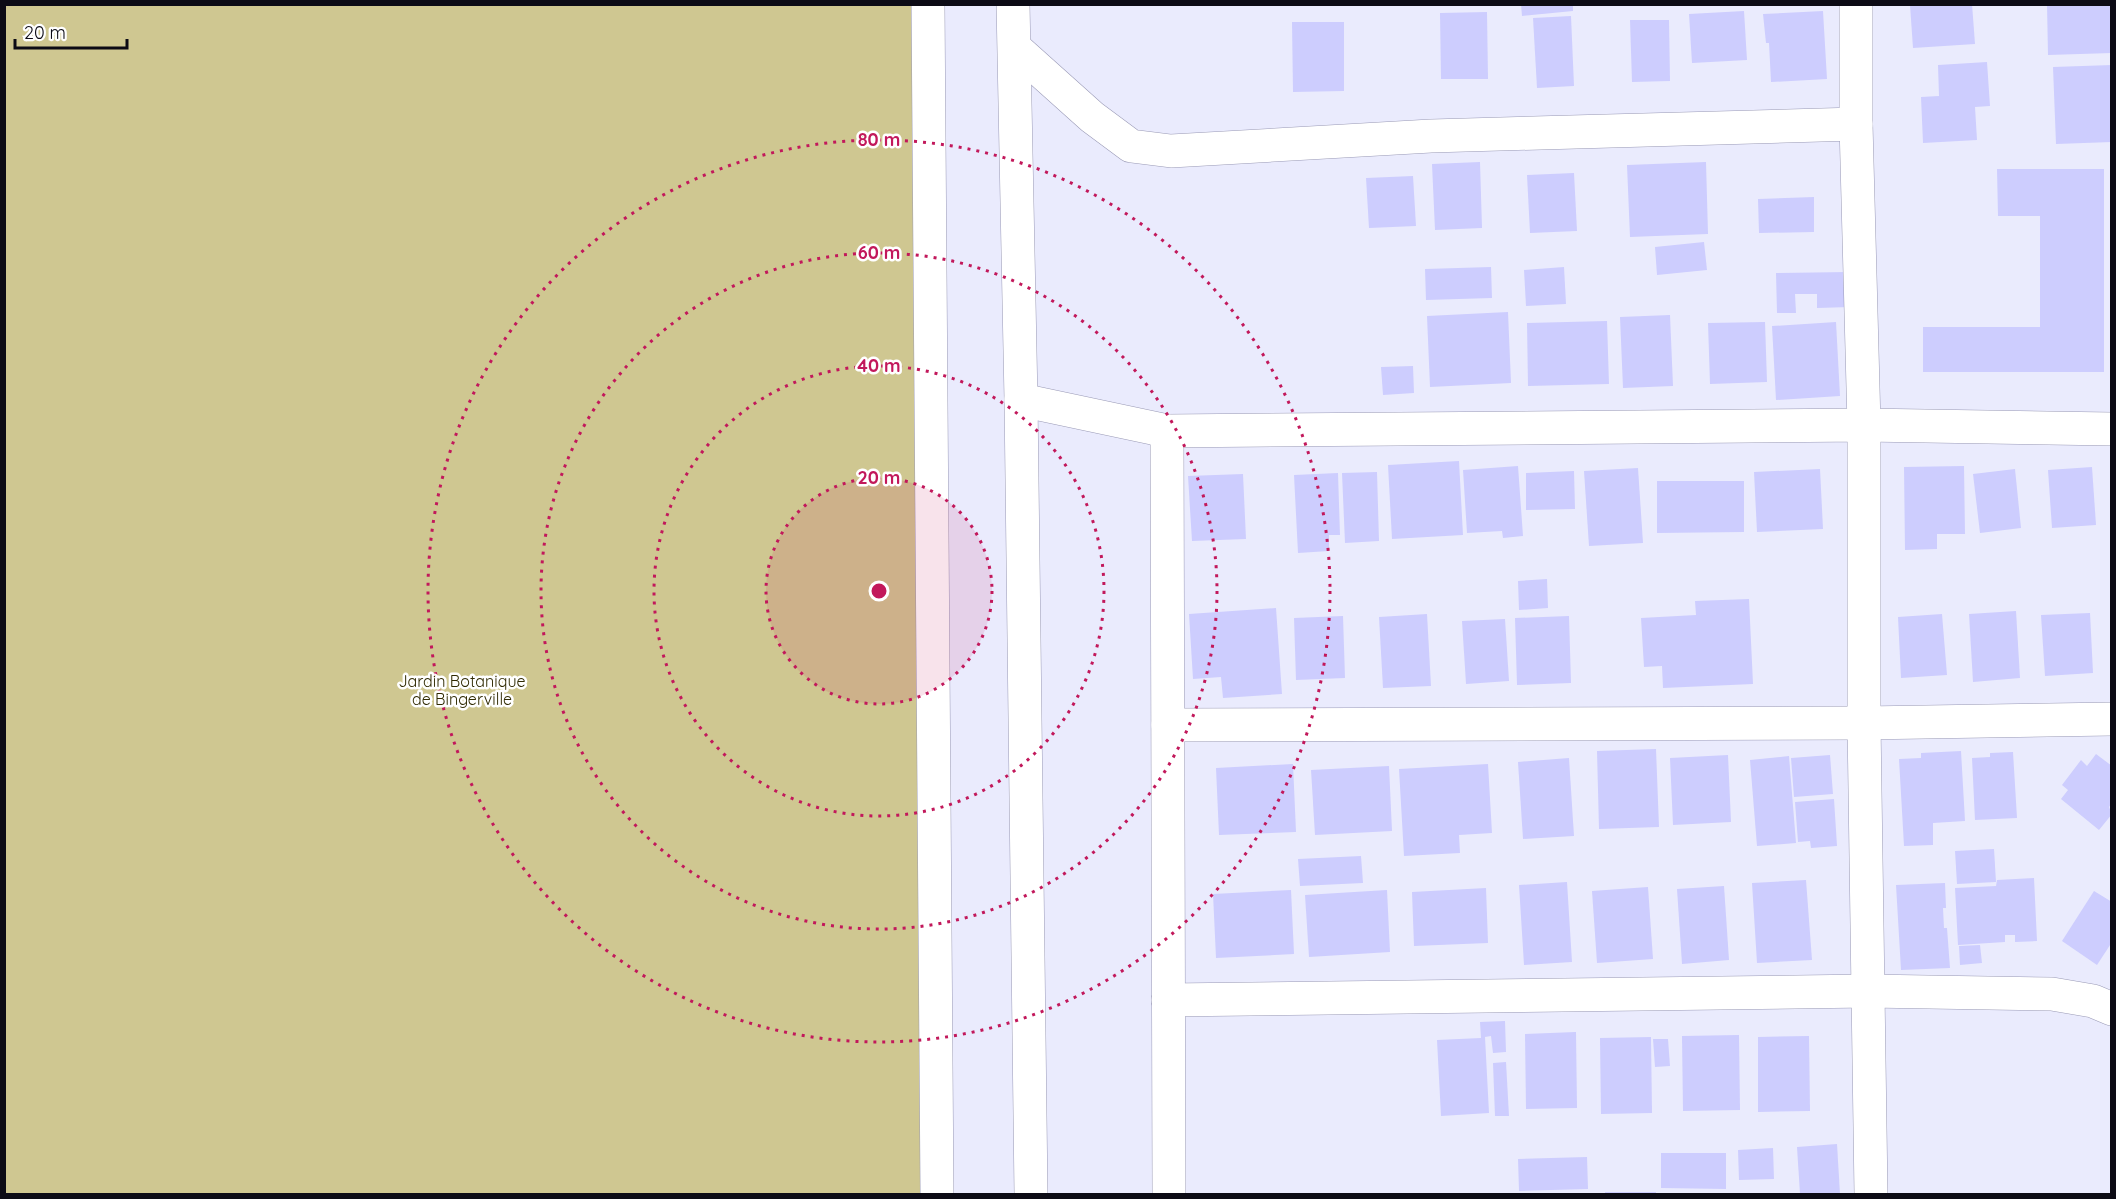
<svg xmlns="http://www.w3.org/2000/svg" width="2116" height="1199" viewBox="0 0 2116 1199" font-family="Quicksand,sans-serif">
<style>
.green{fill:#cfc791}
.building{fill:#cdcdfe}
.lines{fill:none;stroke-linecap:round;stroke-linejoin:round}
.minor-casing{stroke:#9a9ab6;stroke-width:34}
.minor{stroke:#fff;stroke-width:33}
.ring{fill:none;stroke:#c2185b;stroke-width:3;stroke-dasharray:3 6}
.labels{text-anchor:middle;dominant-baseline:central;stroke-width:5;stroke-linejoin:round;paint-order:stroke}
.park-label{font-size:16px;fill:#302a02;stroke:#fff}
.centre{fill:#c2185b;stroke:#fff;stroke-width:3}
.ring-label{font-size:18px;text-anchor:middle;font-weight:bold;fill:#c2185b;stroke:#fff;stroke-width:5;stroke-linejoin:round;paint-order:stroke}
</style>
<rect width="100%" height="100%" fill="#eaebfd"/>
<polygon class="green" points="5,5 913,5 924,1194 5,1194"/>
<g class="building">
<polygon points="1521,4 1573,4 1573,11 1522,16"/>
<polygon points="1972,4 1975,44 1913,48 1910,5"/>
<polygon points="2047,4 2112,4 2112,53 2048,55"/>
<polygon points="1744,11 1747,60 1692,63 1689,14"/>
<polygon points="1823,11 1827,79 1771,82 1769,43 1766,43 1763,14"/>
<polygon points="1487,12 1488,79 1441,79 1440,13"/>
<polygon points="1571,16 1574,86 1537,88 1533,18"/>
<polygon points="1630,20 1669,20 1670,81 1632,82"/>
<polygon points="1292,22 1344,22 1344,91 1293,92"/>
<polygon points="1987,62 1990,106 1975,107 1977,140 1923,143 1921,97 1939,96 1938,65"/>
<polygon points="2112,65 2112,142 2056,144 2053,67"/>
<polygon points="1480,162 1482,228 1435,230 1432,164"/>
<polygon points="1706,162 1708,234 1630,237 1627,165"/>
<polygon points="1997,169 2104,169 2104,372 1923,372 1923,327 2040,327 2040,216 1998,216"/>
<polygon points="1574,173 1577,231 1530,233 1527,175"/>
<polygon points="1413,176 1416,226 1369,228 1366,178"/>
<polygon points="1814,197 1814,232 1759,233 1758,199"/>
<polygon points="1704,242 1707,270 1657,275 1655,247"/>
<polygon points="1491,267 1492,298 1426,300 1425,269"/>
<polygon points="1564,267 1566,304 1526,306 1524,270"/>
<polygon points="1849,272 1850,307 1817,308 1817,294 1795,294 1796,313 1777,313 1776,273"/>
<polygon points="1508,312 1511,383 1430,387 1427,316"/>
<polygon points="1670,315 1673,386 1623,388 1620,317"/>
<polygon points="1607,321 1609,384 1528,386 1527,323"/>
<polygon points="1765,322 1767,382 1710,384 1708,323"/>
<polygon points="1836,322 1840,396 1776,400 1772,326"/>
<polygon points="1413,366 1414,393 1383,395 1381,367"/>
<polygon points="1459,461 1463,535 1392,539 1388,465"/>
<polygon points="1518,466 1523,536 1503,538 1502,531 1467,533 1463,470"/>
<polygon points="1964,466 1965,534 1937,534 1937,549 1905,550 1904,467"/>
<polygon points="2092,467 2096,525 2052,528 2048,470"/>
<polygon points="1638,468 1643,543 1589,546 1584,471"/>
<polygon points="1820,469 1823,529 1757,532 1754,472"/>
<polygon points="2015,469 2021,528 1980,533 1973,474"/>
<polygon points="1574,471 1575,509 1526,510 1526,473"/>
<polygon points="1377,472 1379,541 1345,543 1342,473"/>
<polygon points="1338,473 1340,535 1329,535 1329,551 1298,553 1294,475"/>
<polygon points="1243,474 1246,539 1192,541 1188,476"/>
<polygon points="1657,481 1744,481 1744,532 1657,533"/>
<polygon points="1547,579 1548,608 1519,610 1518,581"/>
<polygon points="1749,599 1753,684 1663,688 1662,666 1644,667 1641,618 1696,615 1695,601"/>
<polygon points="1276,608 1282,694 1223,698 1221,677 1193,679 1189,614"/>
<polygon points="2016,611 2020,678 1973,682 1969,614"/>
<polygon points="2090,613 2093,673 2045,676 2041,615"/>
<polygon points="1427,614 1431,686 1383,688 1379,617"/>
<polygon points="1942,614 1947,675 1901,678 1898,617"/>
<polygon points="1343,616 1345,678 1296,680 1294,618"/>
<polygon points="1569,616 1571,683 1517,685 1515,618"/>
<polygon points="1505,619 1509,681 1466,684 1462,621"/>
<polygon points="1656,749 1659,827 1599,829 1597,751"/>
<polygon points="1961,751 1965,821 1933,823 1933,845 1904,846 1899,759 1921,758 1921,753"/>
<polygon points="2013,752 2017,818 1975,820 1972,758 1990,757 1990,753"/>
<polygon points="2096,754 2112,766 2112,803 2109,807 2112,814 2099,830 2061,799 2068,790 2062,785 2081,760 2087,766"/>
<polygon points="1728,755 1731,822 1673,825 1670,758"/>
<polygon points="1830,755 1833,794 1794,797 1791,758"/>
<polygon points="1789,756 1796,843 1757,846 1750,760"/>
<polygon points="1569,758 1574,836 1523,839 1518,762"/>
<polygon points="1293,764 1296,832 1219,835 1216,768"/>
<polygon points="1488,764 1492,833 1459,835 1460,853 1404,856 1399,769"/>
<polygon points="1389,766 1392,831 1315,835 1311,770"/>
<polygon points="1834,799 1837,846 1811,848 1810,841 1798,842 1795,802"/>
<polygon points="1994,849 1996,882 1957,884 1955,851"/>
<polygon points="1361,856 1363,883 1300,886 1298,859"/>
<polygon points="2034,878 2037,941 2015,942 2015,935 2005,935 2005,942 1958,945 1955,888 1996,886 1997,880"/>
<polygon points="1806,880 1812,960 1757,963 1752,883"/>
<polygon points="1567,882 1572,962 1524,965 1519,885"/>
<polygon points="1945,883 1946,908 1943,908 1944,928 1947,928 1950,968 1901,970 1896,885"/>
<polygon points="1724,886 1729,960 1682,964 1677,889"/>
<polygon points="1648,887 1653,959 1597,963 1592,891"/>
<polygon points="1486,888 1488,943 1414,946 1412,892"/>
<polygon points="1291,890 1294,954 1216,958 1213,894"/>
<polygon points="1387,890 1390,952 1309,957 1305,895"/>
<polygon points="2094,891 2112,902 2112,942 2097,965 2062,941"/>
<polygon points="1980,945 1982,963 1960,965 1959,946"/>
<polygon points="1505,1021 1506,1052 1493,1053 1491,1036 1485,1037 1489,1113 1441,1116 1437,1040 1481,1038 1480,1022"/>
<polygon points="1576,1032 1577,1108 1526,1109 1525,1034"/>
<polygon points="1739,1035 1740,1110 1683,1111 1682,1036"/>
<polygon points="1809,1036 1810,1111 1758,1112 1758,1037"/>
<polygon points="1651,1037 1652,1113 1601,1114 1600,1038"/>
<polygon points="1653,1039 1668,1039 1670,1066 1655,1067"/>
<polygon points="1506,1062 1509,1116 1495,1116 1493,1063"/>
<polygon points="1837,1144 1840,1194 1800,1194 1797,1147"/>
<polygon points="1773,1148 1774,1179 1739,1180 1738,1150"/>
<polygon points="1661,1153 1726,1153 1726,1189 1661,1188"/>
<polygon points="1587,1157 1588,1189 1519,1191 1518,1159"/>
<rect x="1605" y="1192" width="51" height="2"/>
</g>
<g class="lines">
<g class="minor-casing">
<g id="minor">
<polyline points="928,4 937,1194"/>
<polyline points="1013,4 1021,400 1031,1194"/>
<polyline points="1856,4 1856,124 1864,425 1864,723 1871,1194"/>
<polyline points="1015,48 1092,117 1131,146 1171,151 1431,136 1856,124"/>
<polyline points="1021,400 1167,431 1864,425 2112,429"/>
<polyline points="1167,431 1169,1194"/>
<polyline points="1168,725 1864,723 2112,719"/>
<polyline points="1168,1000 1868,991 2052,994 2093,1001 2112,1009"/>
</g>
</g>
<use href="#minor" class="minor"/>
</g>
<circle cx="879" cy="591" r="113" fill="#c2185b" fill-opacity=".12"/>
<g class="ring">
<circle cx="879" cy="591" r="113"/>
<circle cx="879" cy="591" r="225"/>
<circle cx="879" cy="591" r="338"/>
<circle cx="879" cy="591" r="451"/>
</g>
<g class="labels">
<g class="park-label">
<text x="462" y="681">Jardin Botanique<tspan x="462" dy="18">de Bingerville</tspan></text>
</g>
</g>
<circle cx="879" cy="591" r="9" class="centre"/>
<g class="ring-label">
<text x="879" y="146">80 m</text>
<text x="879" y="259">60 m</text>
<text x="879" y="372">40 m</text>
<text x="879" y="484">20 m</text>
</g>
<rect width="2116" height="1199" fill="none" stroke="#0c0b15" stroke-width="12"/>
<path d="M15 39v9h112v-9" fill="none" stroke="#0c0b15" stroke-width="3"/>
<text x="24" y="39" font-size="18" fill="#0c0b15" stroke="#ffffff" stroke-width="4.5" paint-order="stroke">20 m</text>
</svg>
